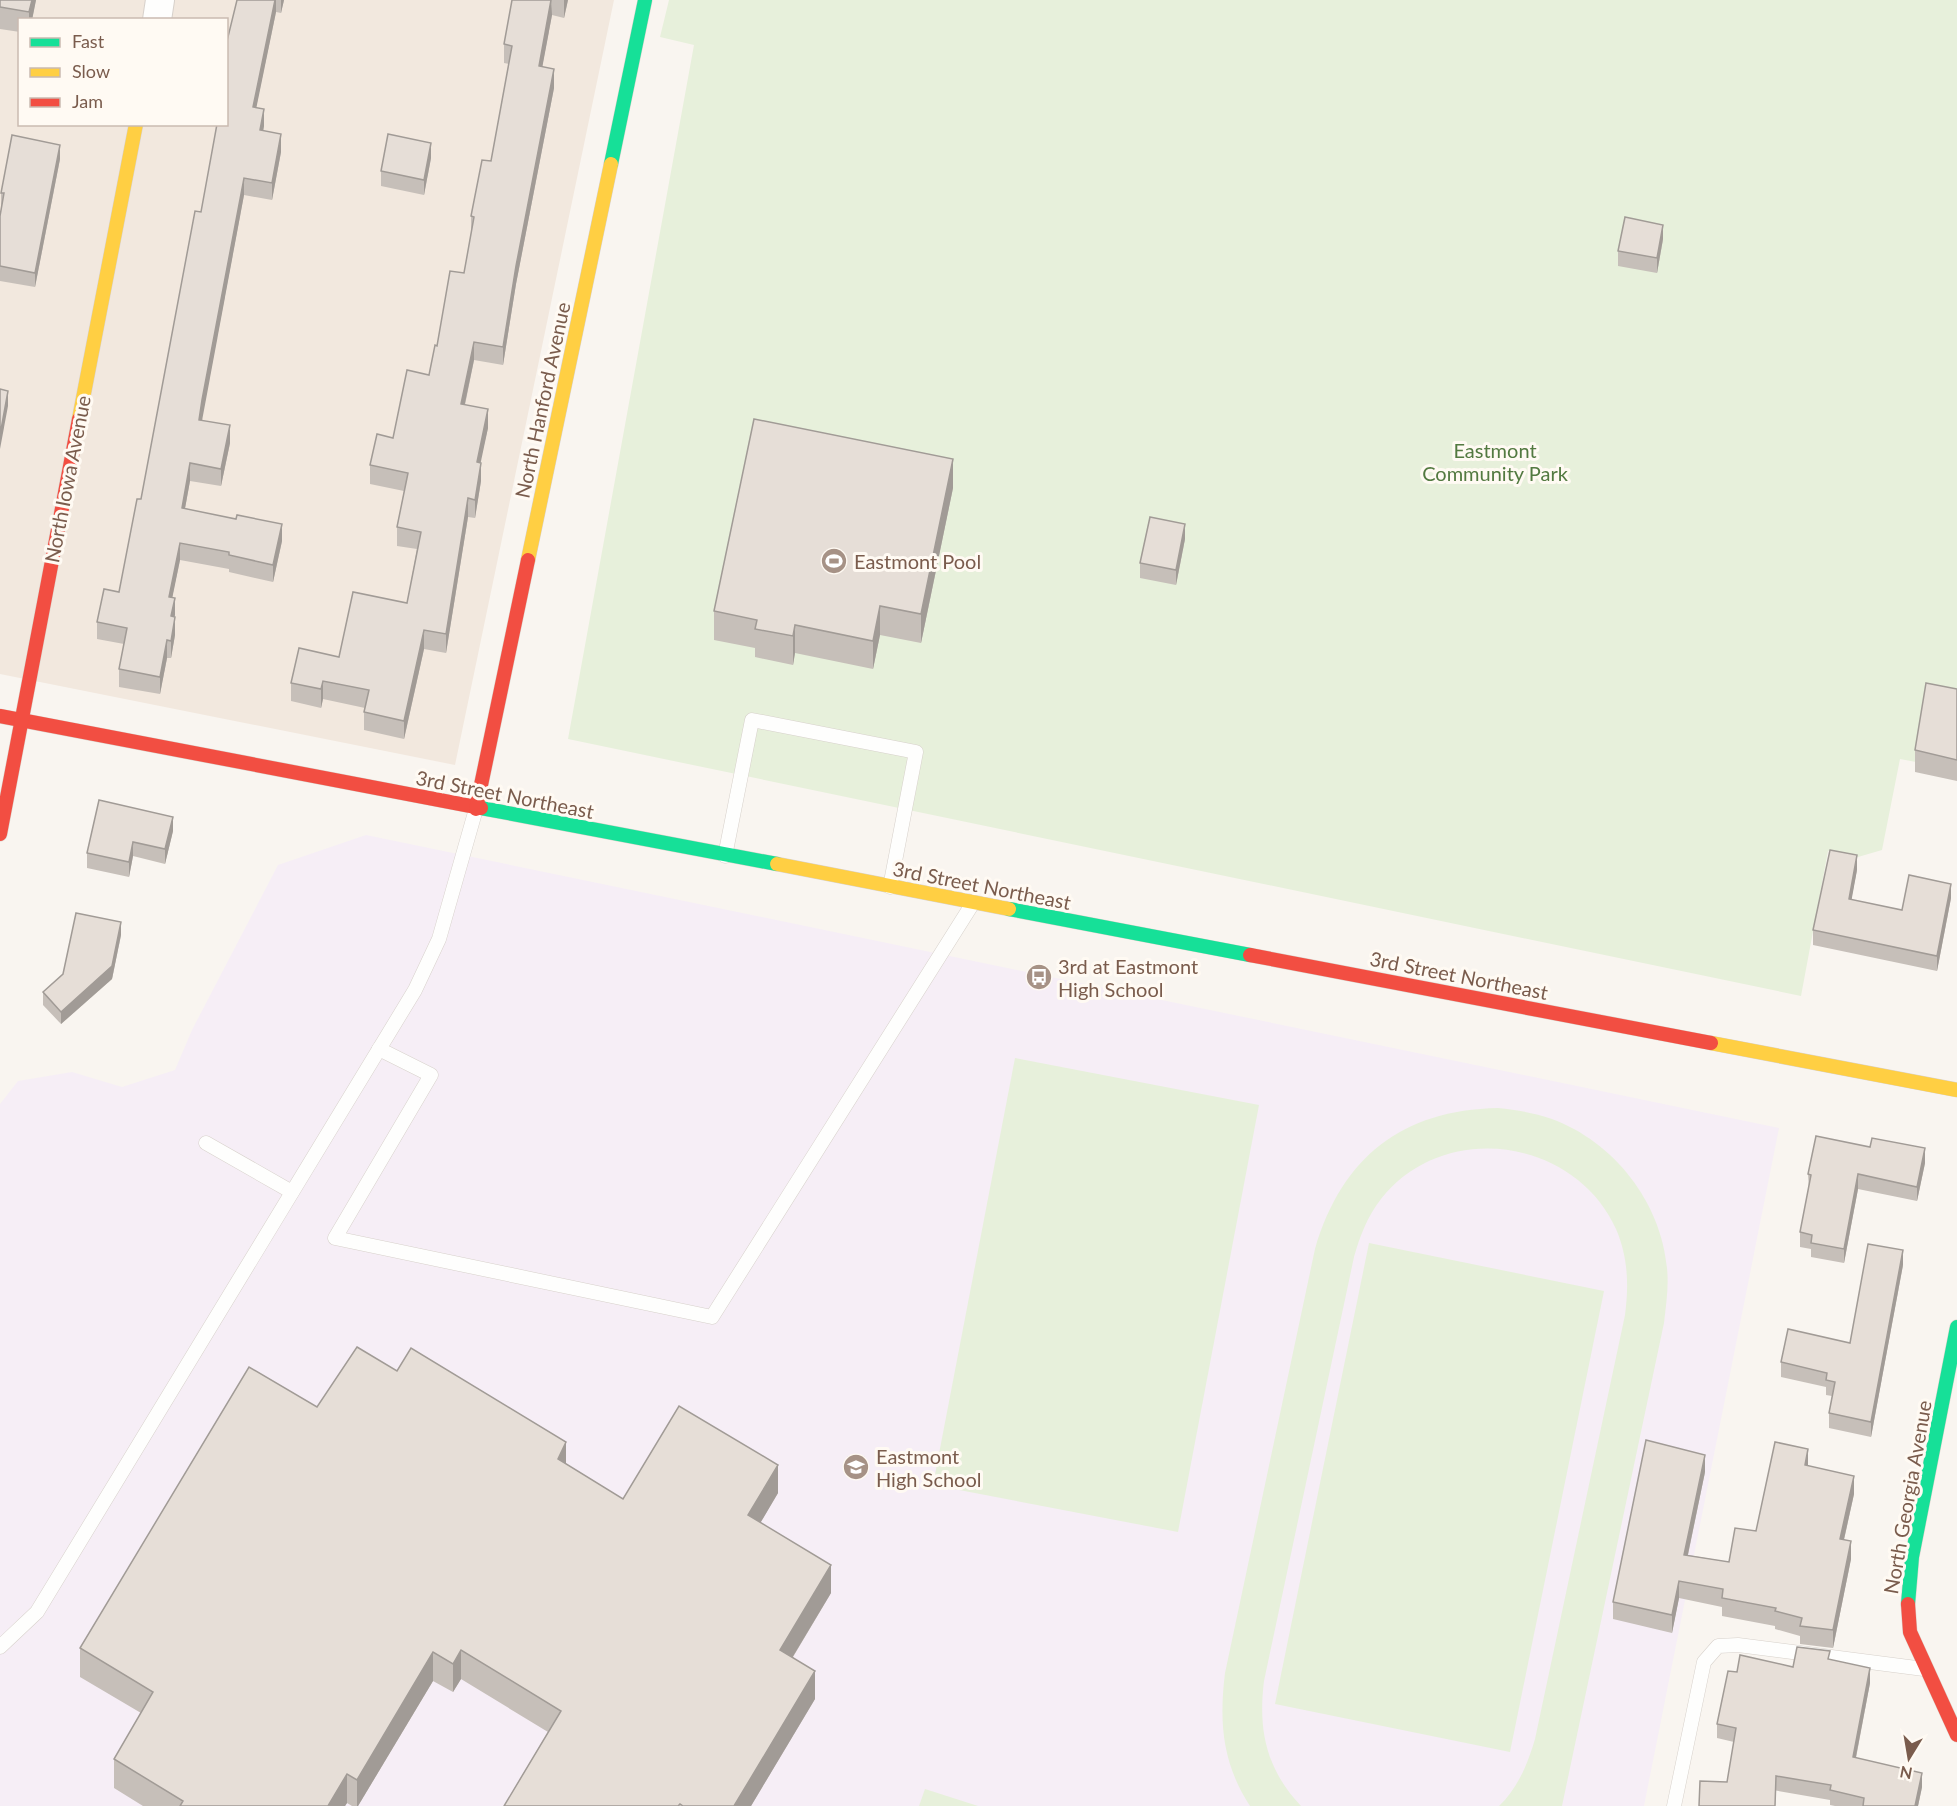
<svg xmlns="http://www.w3.org/2000/svg" width="1957" height="1806" viewBox="0 0 1957 1806" font-family="Lato,sans-serif">
<style>
.residential{fill:#f2e8de;fill-rule:evenodd}
.education{fill:#f6eef6}
.green{fill:#e7f0db}
.lines{fill:none;stroke-linecap:round;stroke-linejoin:round}
.lane-casing{stroke:#d7d1cb;stroke-width:15}
.street-casing{stroke:#d7d1cb;stroke-width:30}
.fast-casing{stroke:#d9d2cb;stroke-width:15}
.slow-casing{stroke:#d9d2cb;stroke-width:15}
.jam-casing{stroke:#d9d2cb;stroke-width:15}
.lane{stroke:#fefefd;stroke-width:14}
.street{stroke:#fefefd;stroke-width:28}
.fast{stroke:#16e098;stroke-width:14}
.slow{stroke:#ffcf43;stroke-width:14}
.jam{stroke:#f24e42;stroke-width:14}
.wall{fill:#c6bfb9}
.shaded-wall{fill:#a19b96}
.building{fill:#e6ded7;stroke:#a19b96;stroke-width:1.5}
.labels{text-anchor:middle;dominant-baseline:central;stroke-width:6;stroke-linejoin:round;paint-order:stroke}
.street-label{font-size:20px;fill:#7a5c4d;stroke:#fffaf3}
.park-label{font-size:20px;fill:#537a41;stroke:#fffaf3}
.poi-label{font-size:20px;fill:#7a5c4d;stroke:#fffaf3;text-anchor:start}
</style>
<rect width="100%" height="100%" fill="#f9f5f0"/>
<path class="residential" d="M0,0H614L455,765L0,674ZM20,20H226V124H20Z"/>
<polygon class="education" points="366,835 1779,1128 1644,1806 0,1806 0,1104 18,1081 72,1072 122,1087 175,1070 192,1030 278,865"/>
<g class="green">
<polygon points="669,0 1957,0 1957,711 1916,762 1900,759 1882,850 1858,857 1828,851 1801,996 568,739 694,45 660,37"/>
<polygon points="1015,1058 1259,1105 1178,1532 933,1485"/>
<path d="M1498,1108C1517,1110 1534,1113 1552,1119C1614,1142 1661,1202 1667,1268C1669,1287 1666,1305 1664,1323L1562,1806H1499C1518,1788 1528,1763 1535,1739L1625,1315C1629,1285 1628,1257 1616,1229C1575,1138 1444,1119 1381,1199C1367,1217 1360,1236 1354,1257L1264,1681C1258,1730 1266,1769 1301,1806H1250C1222,1763 1219,1722 1225,1673L1315,1249C1342,1157 1402,1110 1498,1108Z"/>
<polygon points="1369,1243 1604,1291 1510,1752 1275,1704"/>
<polygon points="925,1789 978,1806 919,1806"/>
</g>
<g class="lines">
<g class="lane-casing">
<g id="lane">
<polyline points="725,856 752,720 916,752 890,887"/>
<polyline points="379,1049 431,1075 335,1238 712,1317 973,903"/>
<polyline points="206,1143 292,1192"/>
<polyline points="0,1647 37,1612 415,990 439,939 476,809"/>
<polyline points="1674,1806 1704,1662 1718,1646 1738,1645 1924,1669"/>
</g>
</g>
<g class="street-casing">
<polyline id="street" points="157,20 160,0"/>
</g>
<g class="fast-casing">
<g id="fast">
<polyline points="611,164 645,0"/>
<polyline points="481,808 777,864"/>
<polyline points="1009,909 1250,955"/>
<polyline points="1908,1604 1912,1557 1957,1327"/>
</g>
</g>
<g class="slow-casing">
<g id="slow">
<polyline points="79,419 136,124"/>
<polyline points="528,560 611,164"/>
<polyline points="777,864 1009,909"/>
<polyline points="1711,1043 1957,1090"/>
</g>
</g>
<g class="jam-casing">
<g id="jam">
<polyline points="0,716 481,808"/>
<polyline points="476,809 528,560"/>
<polyline points="0,834 79,419"/>
<polyline points="1250,955 1711,1043"/>
<polyline points="1908,1604 1910,1632 1957,1735"/>
</g>
</g>
<use href="#lane" class="lane"/>
<use href="#street" class="street"/>
<use href="#fast" class="fast"/>
<use href="#slow" class="slow"/>
<use href="#jam" class="jam"/>
</g>
<g class="wall">
<polygon points="0,0 36,0 32,20 20,20 20,32 0,29"/>
<polygon points="237,0 284,0 281,13 276,12 256,107 264,126 263,131 281,152 272,200 244,195 202,417 202,420 230,443 221,486 190,481 185,508 282,541 273,582 229,572 229,569 180,560 172,597 175,635 171,658 167,658 160,694 119,687 119,669 124,644 97,639 97,622 119,592 141,499 201,212 226,124"/>
<polygon points="512,0 568,0 564,18 552,15 542,67 554,88 516,284 503,365 474,360 465,405 488,428 480,462 481,481 475,518 468,517 446,653 424,649 404,739 364,730 364,712 365,708 323,699 321,708 291,701 291,683 339,657 407,603 417,549 397,546 397,527 404,491 370,484 370,465 393,438 429,375 437,346 464,273 471,233 471,216 491,161 509,64 504,63 504,44"/>
<polygon points="431,158 424,195 381,186 381,171"/>
<polygon points="60,159 35,287 0,281 0,216 2,207 1,207 1,193"/>
<polygon points="1663,239 1657,273 1618,266 1618,251"/>
<polygon points="953,488 921,643 880,635 873,669 795,653 793,665 755,657 755,648 714,640 714,611"/>
<polygon points="1185,539 1176,585 1140,578 1140,563"/>
<polygon points="1957,689 1957,781 1915,772 1915,750"/>
<polygon points="173,831 165,864 133,856 129,877 87,868 87,853"/>
<polygon points="1857,870 1851,900 1902,910 1951,898 1937,971 1813,945 1813,930"/>
<polygon points="121,935 112,979 61,1024 43,1005 43,992"/>
<polygon points="1925,1163 1917,1201 1858,1189 1844,1263 1811,1257 1811,1249 1800,1247 1800,1232 1809,1189 1808,1174"/>
<polygon points="1903,1265 1871,1437 1829,1428 1829,1413 1832,1396 1826,1395 1826,1387 1781,1377 1781,1362 1850,1343"/>
<polygon points="397,1371 566,1464 623,1499 778,1493 760,1523 831,1593 793,1657 815,1699 751,1806 504,1806 548,1732 461,1679 453,1692 433,1681 358,1806 352,1806 347,1803 345,1806 143,1806 114,1788 114,1759 141,1713 80,1677 80,1648 317,1407"/>
<polygon points="1808,1466 1854,1494 1844,1540 1851,1559 1833,1648 1800,1644 1800,1636 1775,1629 1775,1626 1722,1616 1722,1607 1679,1598 1672,1633 1613,1619 1613,1602 1705,1472 1688,1555 1729,1562 1756,1531"/>
<polygon points="1830,1659 1870,1683 1856,1758 1922,1787 1918,1806 1835,1806 1830,1805 1830,1800 1727,1782 1734,1742 1717,1738 1717,1724 1793,1667"/>
</g>
<g class="shaded-wall">
<polygon points="32,0 36,0 32,20 29,20 29,12"/>
<polygon points="275,0 276,0 276,12 253,124 253,107"/>
<polygon points="281,0 284,0 281,13"/>
<polygon points="551,0 552,15 539,85 539,66"/>
<polygon points="564,0 568,0 564,18"/>
<polygon points="554,69 554,88 516,284 503,365 503,347 516,266"/>
<polygon points="264,109 264,126 260,148 260,130"/>
<polygon points="281,134 281,152 272,200 272,183"/>
<polygon points="431,143 431,158 424,195 424,180"/>
<polygon points="60,145 60,159 35,287 35,273"/>
<polygon points="244,178 244,195 199,437 199,420 202,400"/>
<polygon points="1663,225 1663,239 1657,273 1657,258"/>
<polygon points="474,342 474,360 461,422 461,404"/>
<polygon points="8,391 8,406 0,449 0,435"/>
<polygon points="488,409 488,428 477,480 477,462"/>
<polygon points="230,425 230,443 221,486 221,469"/>
<polygon points="953,459 953,488 921,643 921,614"/>
<polygon points="190,463 190,481 182,525 182,508"/>
<polygon points="481,463 481,481 475,518 475,500"/>
<polygon points="468,498 468,517 446,653 446,634"/>
<polygon points="282,524 282,541 273,582 273,565"/>
<polygon points="1185,524 1185,539 1176,585 1176,570"/>
<polygon points="180,543 180,560 169,614 169,597"/>
<polygon points="175,598 175,615 171,634 171,616"/>
<polygon points="880,606 880,635 873,669 873,641"/>
<polygon points="175,617 175,635 171,658 171,641"/>
<polygon points="795,625 795,653 793,665 793,636"/>
<polygon points="424,630 424,649 404,739 404,721"/>
<polygon points="167,640 167,658 160,694 160,677"/>
<polygon points="323,681 323,699 321,708 321,689"/>
<polygon points="173,817 173,831 165,864 165,849"/>
<polygon points="133,842 133,856 129,877 129,862"/>
<polygon points="1857,855 1857,870 1849,914 1849,899"/>
<polygon points="1951,884 1951,898 1937,971 1937,956"/>
<polygon points="121,922 121,935 112,979 61,1024 61,1012"/>
<polygon points="1925,1148 1925,1163 1917,1201 1917,1187"/>
<polygon points="1858,1174 1858,1189 1844,1263 1844,1249"/>
<polygon points="1903,1250 1903,1265 1871,1437 1871,1422"/>
<polygon points="566,1442 566,1470 558,1459"/>
<polygon points="1808,1449 1808,1467 1805,1465"/>
<polygon points="1705,1455 1705,1472 1684,1573 1684,1555"/>
<polygon points="778,1465 778,1493 748,1544 748,1515"/>
<polygon points="1854,1476 1854,1494 1840,1557 1840,1539"/>
<polygon points="1851,1541 1851,1559 1833,1648 1833,1630"/>
<polygon points="831,1565 831,1593 780,1678 780,1650"/>
<polygon points="1679,1581 1679,1598 1672,1633 1672,1615"/>
<polygon points="461,1650 461,1679 453,1692 453,1664"/>
<polygon points="433,1652 433,1681 358,1806 357,1806 357,1780"/>
<polygon points="1870,1668 1870,1683 1853,1772 1853,1757"/>
<polygon points="815,1671 815,1699 751,1806 734,1806"/>
<polygon points="1922,1773 1922,1787 1918,1806 1915,1806"/>
<polygon points="347,1774 347,1803 345,1806 328,1806"/>
</g>
<g class="building">
<polygon points="0,0 32,0 29,12 0,7"/>
<polygon points="237,0 275,0 253,107 264,109 260,130 281,134 272,183 244,178 202,400 199,420 230,425 221,469 190,463 182,508 236,519 237,515 282,524 273,565 229,555 229,552 180,543 169,597 175,598 171,616 175,617 171,641 167,640 160,677 119,669 127,628 97,622 104,589 119,592 137,499 141,499 195,211 201,212 217,124 226,124 226,45"/>
<polygon points="512,0 551,0 539,66 554,69 516,266 503,347 474,342 461,404 488,409 477,462 481,463 475,500 468,498 446,634 424,630 404,721 364,712 369,690 323,681 321,689 291,683 299,648 339,657 353,592 407,603 421,532 397,527 408,473 370,465 377,434 393,438 407,370 429,375 435,345 437,346 450,271 464,273 474,217 471,216 482,160 491,161 512,46 504,44"/>
<polygon points="388,134 431,143 424,180 381,171"/>
<polygon points="12,135 60,145 35,273 0,266 0,216 4,193 1,193"/>
<polygon points="1625,217 1663,225 1657,258 1618,251"/>
<polygon points="0,389 8,391 0,435"/>
<polygon points="754,419 953,459 921,614 880,606 873,641 795,625 793,636 755,629 757,620 714,611"/>
<polygon points="1150,517 1185,524 1176,570 1140,563"/>
<polygon points="1926,683 1957,689 1957,760 1915,750"/>
<polygon points="99,800 173,817 165,849 133,842 129,862 87,853"/>
<polygon points="1830,850 1857,855 1849,899 1902,910 1909,875 1951,884 1937,956 1813,930"/>
<polygon points="76,913 121,922 112,966 61,1012 43,992 63,974"/>
<polygon points="1816,1136 1870,1147 1872,1138 1925,1148 1917,1187 1858,1174 1844,1249 1811,1243 1812,1235 1800,1232 1811,1175 1808,1174"/>
<polygon points="1868,1244 1903,1250 1871,1422 1829,1413 1835,1382 1826,1380 1827,1373 1781,1362 1788,1329 1850,1343"/>
<polygon points="357,1347 397,1371 411,1348 566,1442 558,1459 623,1499 679,1406 778,1465 748,1515 831,1565 780,1650 815,1671 734,1806 683,1806 680,1804 678,1806 504,1806 561,1711 461,1650 453,1664 433,1652 357,1780 347,1774 328,1806 180,1806 183,1801 114,1759 153,1692 80,1648 249,1367 317,1407"/>
<polygon points="1646,1440 1705,1455 1684,1555 1729,1562 1735,1528 1756,1531 1775,1442 1808,1449 1805,1465 1854,1476 1840,1539 1851,1541 1833,1630 1800,1626 1802,1618 1775,1611 1776,1608 1722,1598 1723,1589 1679,1581 1672,1615 1613,1602"/>
<polygon points="1797,1647 1830,1651 1828,1659 1870,1668 1853,1757 1922,1773 1915,1806 1863,1806 1864,1798 1830,1790 1831,1785 1776,1776 1775,1806 1699,1806 1700,1781 1727,1782 1736,1728 1717,1724 1728,1671 1737,1672 1740,1655 1793,1667"/>
</g>
<defs>
<g id="stadium-disc" transform="scale(1.35)"><circle r="9.5" fill="#a69286" stroke="#fffaf3"/><path d="M0-5a6.5 5 0 1 0 0 10a6.5 5 0 1 0 0-10ZM-3.5-1.8h7v3.6h-7Z" fill="#fff"/></g>
<g id="bus-disc" transform="scale(1.35)"><circle r="9.5" fill="#a69286" stroke="#fffaf3"/><path d="M-5-6H5V4H4V6H2V4H-2V6H-4V4H-5ZM-3.5-4V0h7V-4ZM-3.5 1.2v1.5H-2V1.2ZM2 1.2v1.5H3.5V1.2Z" fill="#fff"/></g>
<g id="school-disc" transform="scale(1.35)"><circle r="9.5" fill="#a69286" stroke="#fffaf3"/><path d="M0-5L7-2L0 1L-7-2ZM-4 1L0 2.5L4 1V4Q0 6-4 4Z" fill="#fff"/></g>
</defs>
<g fill-rule="evenodd">
<use href="#stadium-disc" x="834" y="561"/>
<use href="#bus-disc" x="1039" y="977"/>
<use href="#school-disc" x="856" y="1467"/>
</g>
<g class="labels">
<g class="street-label">
<text transform="translate(542 400) rotate(-78)">North Hanford Avenue</text>
<text transform="translate(67 479) rotate(-79)">North Iowa Avenue</text>
<text transform="translate(505 794) rotate(11)">3rd Street Northeast</text>
<text transform="translate(982 885) rotate(11)">3rd Street Northeast</text>
<text transform="translate(1459 975) rotate(11)">3rd Street Northeast</text>
<text transform="translate(1907 1497) rotate(-80)">North Georgia Avenue</text>
</g>
<g class="park-label">
<text x="1495" y="450">Eastmont<tspan x="1495" dy="23">Community Park</tspan></text>
</g>
<g class="poi-label">
<text x="854" y="561">Eastmont Pool</text>
<text x="1058" y="966">3rd at Eastmont<tspan x="1058" dy="23">High School</tspan></text>
<text x="876" y="1456">Eastmont<tspan x="876" dy="23">High School</tspan></text>
</g>
</g>
<rect x="18" y="18" width="210" height="108" fill="#fffaf3" stroke="#cabbb1" stroke-width="1.5"/>
<rect x="30" y="38" width="30" height="9" fill="#16e098" stroke="#cabbb1" stroke-width="1.5"/>
<text x="72" y="48" font-size="18" fill="#7a5c4d">Fast</text>
<rect x="30" y="68" width="30" height="9" fill="#ffcf43" stroke="#cabbb1" stroke-width="1.5"/>
<text x="72" y="78" font-size="18" fill="#7a5c4d">Slow</text>
<rect x="30" y="98" width="30" height="9" fill="#f24e42" stroke="#cabbb1" stroke-width="1.5"/>
<text x="72" y="108" font-size="18" fill="#7a5c4d">Jam</text>
<g transform="translate(1909 1758) rotate(191)" stroke="#fffaf3" stroke-width="4.5" paint-order="stroke">
<path d="M0-4.5L10 22L0 15L-10 22Z" fill="#7a5c4d"/>
<text y="-9" font-size="16" font-weight="bold" text-anchor="middle" fill="#7a5c4d">N</text>
</g>
</svg>
